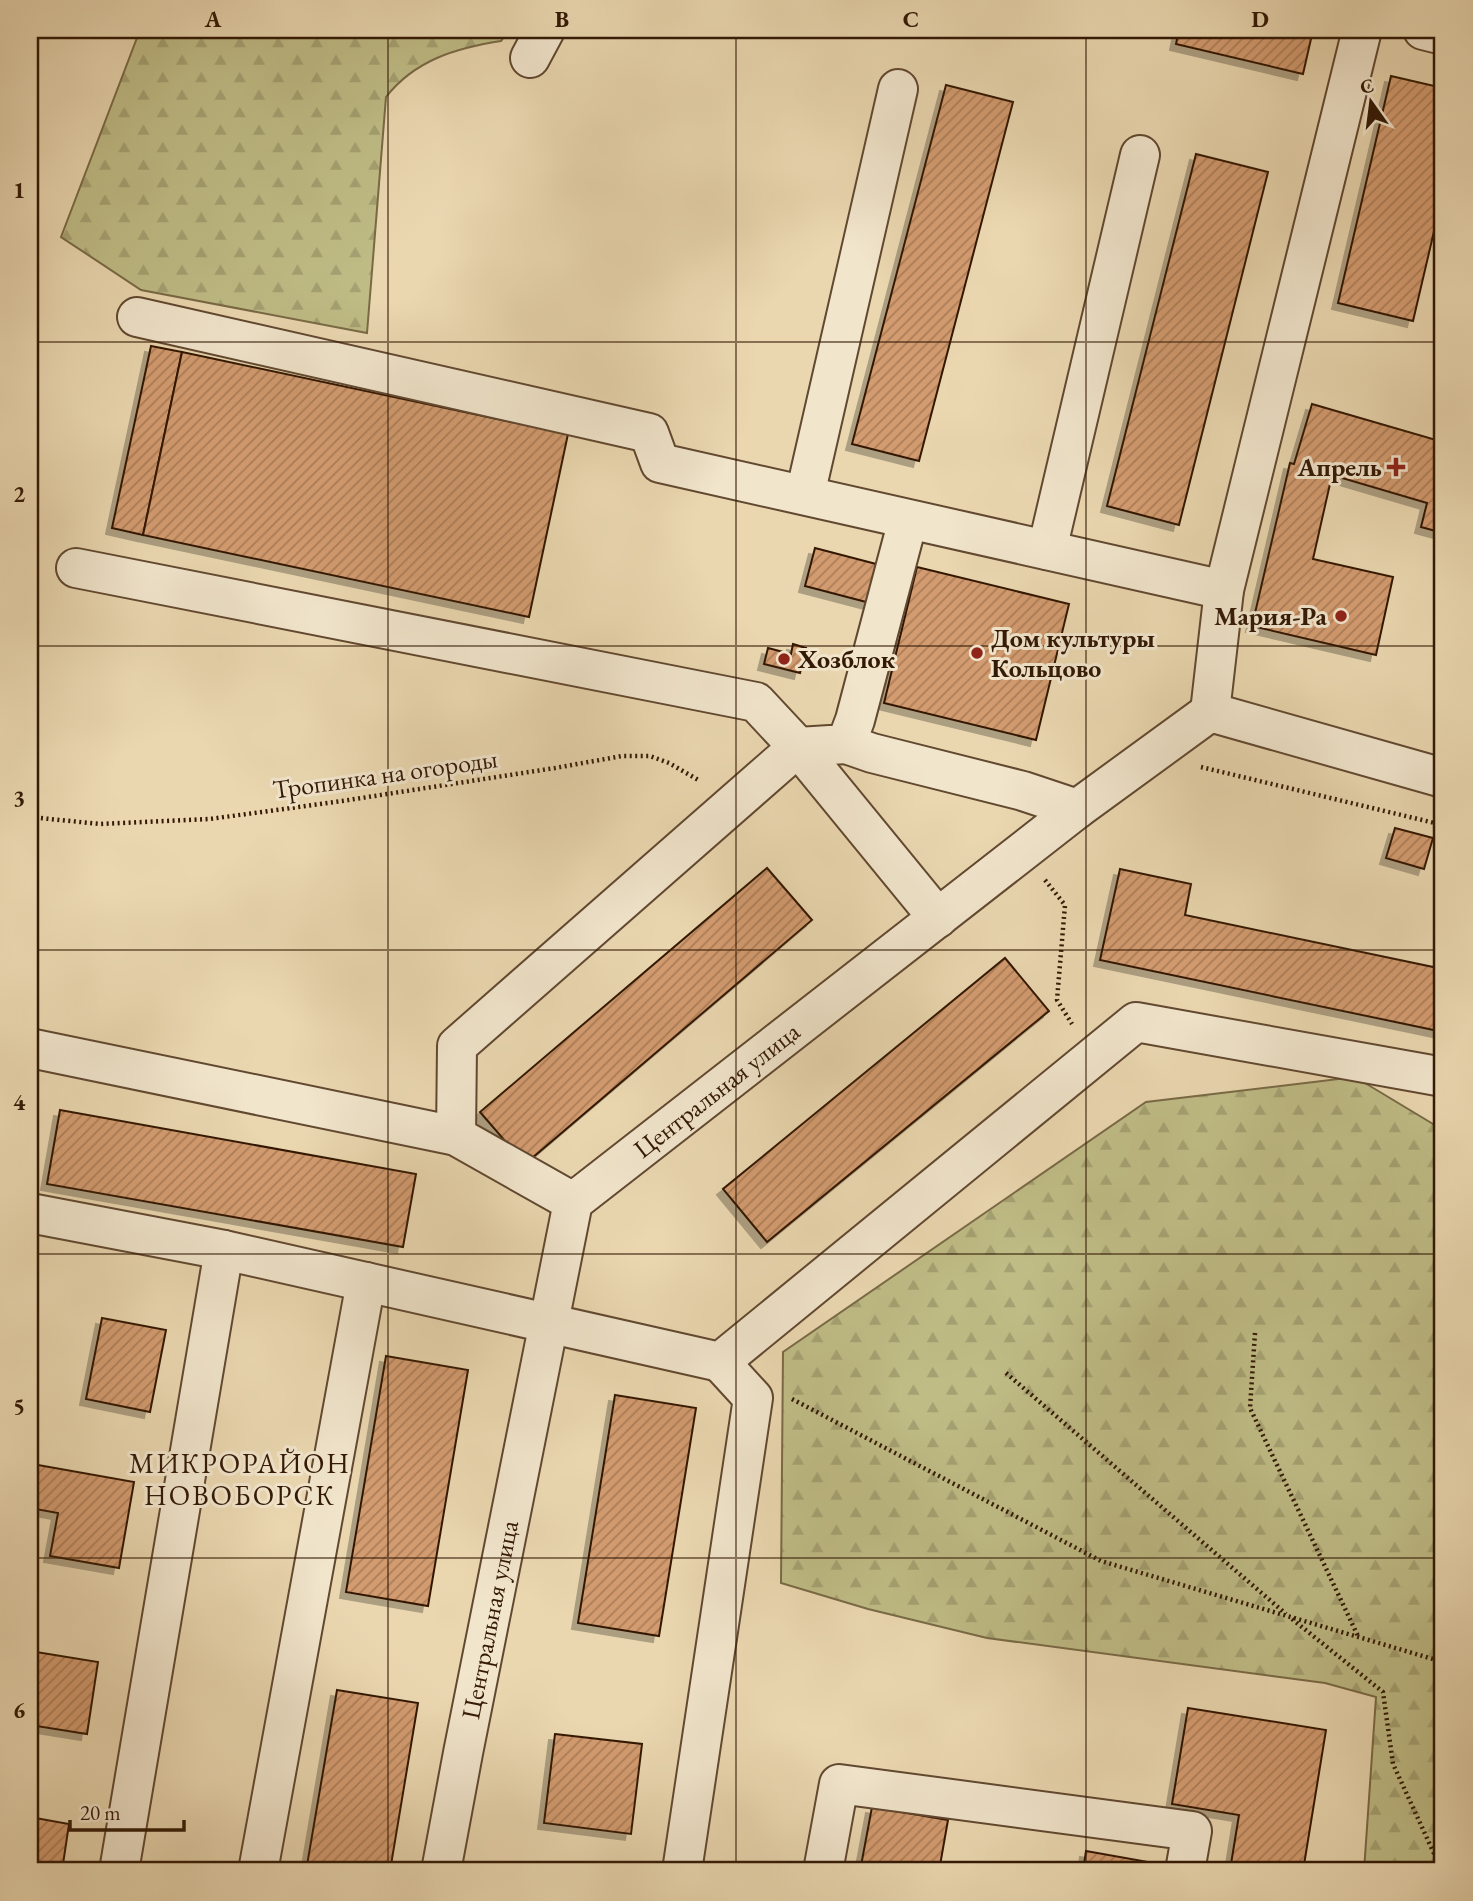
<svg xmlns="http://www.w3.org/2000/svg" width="1473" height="1901" viewBox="0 0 1473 1901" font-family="'EB Garamond',serif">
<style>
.forest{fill:url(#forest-firs);stroke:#796a46;stroke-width:2}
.building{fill:url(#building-hatch);stroke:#331905;stroke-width:2;filter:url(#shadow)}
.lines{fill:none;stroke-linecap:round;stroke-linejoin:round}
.minor-casing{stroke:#614830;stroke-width:42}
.path{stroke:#331905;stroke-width:4.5;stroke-dasharray:2 3.5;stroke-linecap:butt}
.minor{stroke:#f1e5cc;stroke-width:38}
.grid{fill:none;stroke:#331905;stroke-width:2;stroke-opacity:0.55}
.poi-dot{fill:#8f2418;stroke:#f1e5cc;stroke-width:2.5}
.labels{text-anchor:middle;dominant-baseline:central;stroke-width:6;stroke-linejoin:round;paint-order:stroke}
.poi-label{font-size:26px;font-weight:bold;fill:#331905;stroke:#f1e5cc;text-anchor:end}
.street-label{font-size:26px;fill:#331905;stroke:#f1e5cc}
.neighbourhood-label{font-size:28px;letter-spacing:2px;fill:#331905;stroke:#f1e5cc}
.neatline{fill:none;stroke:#331905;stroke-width:2.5}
.grid-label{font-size:23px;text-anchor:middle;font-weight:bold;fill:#331905}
</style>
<defs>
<pattern id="forest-firs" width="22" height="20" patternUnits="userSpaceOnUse" patternTransform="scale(1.75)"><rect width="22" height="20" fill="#bfbc86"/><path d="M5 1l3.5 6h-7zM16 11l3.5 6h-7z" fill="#a5a172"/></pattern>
<pattern id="building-hatch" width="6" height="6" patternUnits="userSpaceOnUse" patternTransform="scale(1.75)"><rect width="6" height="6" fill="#d39b6f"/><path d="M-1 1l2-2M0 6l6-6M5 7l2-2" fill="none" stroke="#ac7e59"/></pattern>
<filter id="shadow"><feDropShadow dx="-6" dy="6" stdDeviation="0" flood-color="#0004"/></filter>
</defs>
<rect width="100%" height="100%" fill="#ead7b0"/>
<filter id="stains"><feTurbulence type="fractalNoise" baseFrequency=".00286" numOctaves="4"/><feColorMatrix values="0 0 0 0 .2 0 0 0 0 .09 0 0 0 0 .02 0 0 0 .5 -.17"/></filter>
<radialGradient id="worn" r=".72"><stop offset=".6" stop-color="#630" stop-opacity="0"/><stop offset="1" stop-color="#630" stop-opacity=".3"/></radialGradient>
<g class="forest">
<path d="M140,30H509L501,41C456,48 415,60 386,97L367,333L141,290L61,237Z"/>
<polygon points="1355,1077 1443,1130 1443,1871 1364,1871 1376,1697 1325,1683 987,1638 868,1609 781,1583 783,1352 1146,1102"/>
</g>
<g class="building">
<polygon points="1179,30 1313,30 1303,74 1176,44"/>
<polygon points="1391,76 1443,88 1443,193 1413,321 1338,303"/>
<polygon points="946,85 1013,102 919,461 852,444"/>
<polygon points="1196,154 1268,172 1179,525 1107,506"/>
<polygon points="151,346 182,352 143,535 112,528"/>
<polygon points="182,352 568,434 529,617 143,535"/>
<polygon points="1312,404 1443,442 1443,533 1421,527 1427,503 1332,475 1313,559 1393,577 1376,655 1252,626 1290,463 1294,464"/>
<polygon points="815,548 880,565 870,603 805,586"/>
<polygon points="917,567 1069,604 1036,740 884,703"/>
<polygon points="793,644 806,648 800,673 764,664 768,648 791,654"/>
<polygon points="1395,828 1433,838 1424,869 1386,858"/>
<polygon points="767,868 812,920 525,1164 480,1112"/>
<polygon points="1120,869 1191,884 1185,915 1438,968 1443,945 1443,1032 1100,960"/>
<polygon points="1005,958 1049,1011 767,1242 723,1189"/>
<polygon points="60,1110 416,1174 403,1247 47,1184"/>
<polygon points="102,1318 166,1330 150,1412 86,1399"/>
<polygon points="386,1356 468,1370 428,1606 346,1592"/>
<polygon points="615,1395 696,1408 659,1636 578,1623"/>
<polygon points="38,1465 134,1482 119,1568 50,1556 58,1513 30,1508"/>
<polygon points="30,1651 98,1662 87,1734 30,1725"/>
<polygon points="337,1690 418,1703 390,1871 306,1871"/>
<polygon points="1188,1708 1326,1730 1303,1871 1273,1871 1231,1864 1239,1815 1172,1804"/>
<polygon points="555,1734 642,1744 631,1834 544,1823"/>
<polygon points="872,1807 948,1820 939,1871 860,1871"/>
<polygon points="30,1817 69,1824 62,1871 30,1871"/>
<polygon points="1086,1851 1165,1865 1164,1871 1083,1871"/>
</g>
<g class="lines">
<g class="minor-casing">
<g id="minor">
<polyline points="1423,30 1443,35"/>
<polyline points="530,58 545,30"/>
<polyline points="137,317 649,433 660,463 1224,590"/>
<polyline points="805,495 898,89"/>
<polyline points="1047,550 1140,155"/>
<polyline points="76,568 756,702 798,747 938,918"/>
<polyline points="1210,712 1224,590 1362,30"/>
<polyline points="846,744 872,753 1023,791 1077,809"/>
<polyline points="30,1048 456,1136 573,1202"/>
<polyline points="456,1136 457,1046 798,747 846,744 855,720 908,520"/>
<polyline points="30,1213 224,1250 720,1362 1136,1022 1443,1077"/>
<polyline points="119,1871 224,1250"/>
<polyline points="258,1871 366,1282"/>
<path id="s1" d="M441,1871L463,1753L573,1202L1077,809L1210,712L1443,778"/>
<polyline points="682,1871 753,1398 720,1362"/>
<polyline points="823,1871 839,1784 1192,1831 1185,1871"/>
</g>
</g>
<g class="path">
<polyline points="1201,767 1443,825"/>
<polyline points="30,817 100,824 210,819 342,801 555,768 622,756 650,756 669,763 700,781"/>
<polyline points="1045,880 1065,905 1057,1000 1072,1024"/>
<polyline points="1255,1333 1250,1408 1358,1636"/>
<polyline points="1006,1373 1286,1614"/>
<polyline points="792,1399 1101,1561 1443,1662"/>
<polyline points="1292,1619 1383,1692 1393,1764 1442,1871"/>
</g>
<use href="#minor" class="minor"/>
</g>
<path class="grid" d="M388,30V1871M736,30V1871M1086,30V1871M30,342H1443M30,646H1443M30,950H1443M30,1254H1443M30,1558H1443"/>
<g class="poi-dot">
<path d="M1392.5 456.5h7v7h7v7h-7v7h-7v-7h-7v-7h7z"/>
<circle cx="1341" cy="616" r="7"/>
<circle cx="977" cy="653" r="7"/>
<circle cx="784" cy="659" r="7"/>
</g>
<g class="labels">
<g class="poi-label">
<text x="1382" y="467">Апрель</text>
<text x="1327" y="616">Мария-Ра</text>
<text x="991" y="638" text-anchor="start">Дом культуры<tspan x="991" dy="30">Кольцово</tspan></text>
<text x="798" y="659" text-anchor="start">Хозблок</text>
</g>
<g class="street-label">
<text transform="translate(385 774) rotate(-8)">Тропинка на огороды</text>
<text stroke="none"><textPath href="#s1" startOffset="864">Центральная улица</textPath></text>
<text stroke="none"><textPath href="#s1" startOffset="256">Центральная улица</textPath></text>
</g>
<g class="neighbourhood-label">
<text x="240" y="1463">МИКРОРАЙОН<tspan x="240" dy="32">НОВОБОРСК</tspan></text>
</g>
</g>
<rect width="1473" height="1901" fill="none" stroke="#ead7b0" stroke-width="77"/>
<g transform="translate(1371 102) rotate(346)" stroke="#f1e5cc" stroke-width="5" paint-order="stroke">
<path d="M0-5L12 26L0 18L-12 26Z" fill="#331905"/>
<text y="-10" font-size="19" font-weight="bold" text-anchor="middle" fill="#331905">С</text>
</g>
<path d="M70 1820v10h114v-10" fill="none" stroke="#331905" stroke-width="3.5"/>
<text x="80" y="1820" font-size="21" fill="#331905" stroke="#f1e5cc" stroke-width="5" paint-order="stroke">20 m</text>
<rect x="38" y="38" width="1396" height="1824" class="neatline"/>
<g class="grid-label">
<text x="213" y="27">A</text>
<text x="562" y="27">B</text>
<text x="911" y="27">C</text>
<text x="1260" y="27">D</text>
<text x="19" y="198">1</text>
<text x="19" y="502">2</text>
<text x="19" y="806">3</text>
<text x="19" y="1110">4</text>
<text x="19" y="1414">5</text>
<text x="19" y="1718">6</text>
</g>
<rect width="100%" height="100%" filter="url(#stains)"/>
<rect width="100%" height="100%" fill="url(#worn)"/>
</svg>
